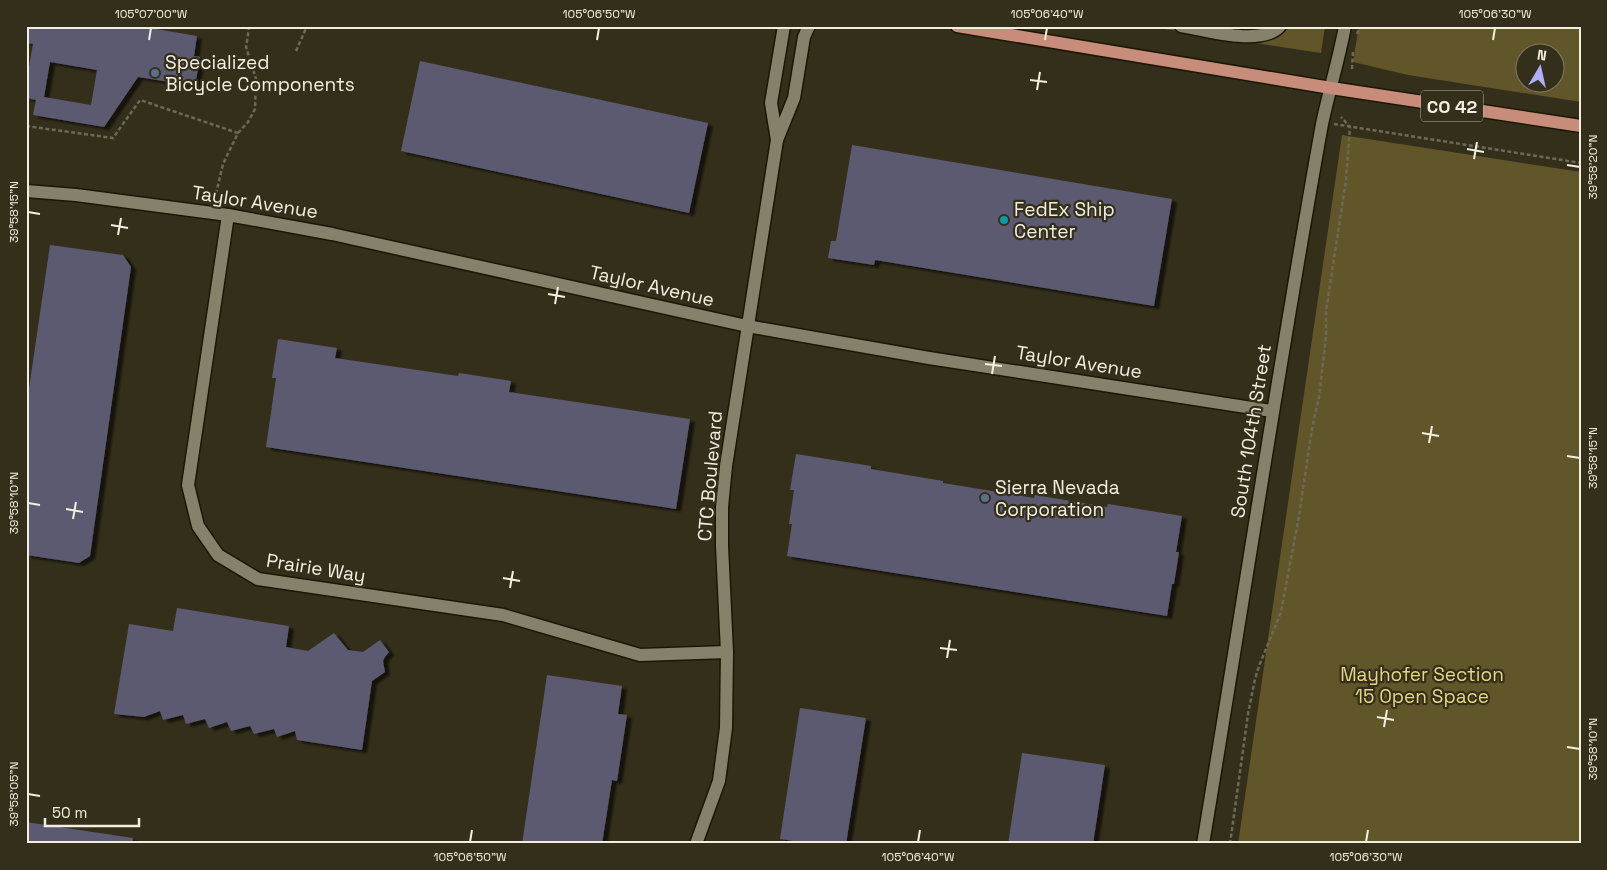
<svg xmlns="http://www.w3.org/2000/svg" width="1607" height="870" viewBox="0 0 1607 870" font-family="'Space Grotesk',sans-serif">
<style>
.green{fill:#60562a;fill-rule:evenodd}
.building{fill:#5c5a6f;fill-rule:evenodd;filter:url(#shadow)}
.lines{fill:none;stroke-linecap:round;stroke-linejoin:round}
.minor-casing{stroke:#1b1704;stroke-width:15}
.major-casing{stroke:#1b1704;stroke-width:15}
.path{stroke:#6d6957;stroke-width:2.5;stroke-dasharray:4 2.5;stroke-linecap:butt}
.minor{stroke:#86816a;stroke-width:12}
.major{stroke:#c88c7b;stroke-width:12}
.ticks{fill:none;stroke:#f2efe2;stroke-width:2}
.service-dot{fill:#5c6f8a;stroke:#342f1b;stroke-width:2}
.culture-dot{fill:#0f9aa8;stroke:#342f1b;stroke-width:2}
.labels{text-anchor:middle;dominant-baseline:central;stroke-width:4.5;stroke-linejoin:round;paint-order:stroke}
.shield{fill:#342f1b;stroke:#b9b5a6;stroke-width:1}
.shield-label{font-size:18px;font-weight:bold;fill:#f2efe2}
.poi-label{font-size:19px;fill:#f2efe2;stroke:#342f1b;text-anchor:start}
.street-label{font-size:19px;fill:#f2efe2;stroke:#342f1b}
.park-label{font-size:19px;fill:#e8d581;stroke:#342f1b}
.neatline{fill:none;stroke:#f2efe2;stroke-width:2}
.ticks-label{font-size:12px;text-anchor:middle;fill:#f2efe2}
</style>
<defs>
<filter id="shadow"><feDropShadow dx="5" dy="3" stdDeviation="1" flood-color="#0009"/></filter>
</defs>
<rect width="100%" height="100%" fill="#342f1b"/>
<g class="green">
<polygon points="1145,26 1325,26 1321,53"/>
<path d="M1359,26H1581V102L1408,75L1353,62ZM1524,52H1554V82H1524Z"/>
<polygon points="1342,135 1581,172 1581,844 1238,844"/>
</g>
<g class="building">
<path d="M26,26H139L197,36L194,56L200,57L195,86L138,77L104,127L33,115L36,100L26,98V83L33,44L26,43ZM50,62L97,70L91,105L44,97Z"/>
<polygon points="420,61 708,123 689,213 401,151"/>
<polygon points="852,145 1172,199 1154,306 875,260 874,265 828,258 831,241 836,241"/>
<polygon points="50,245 123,255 131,267 90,556 79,563 26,555 26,409"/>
<polygon points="278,339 337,348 335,358 458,376 459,373 511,381 509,392 690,419 676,509 266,447 276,378 272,378"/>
<polygon points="796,454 871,466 871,469 943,481 943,483 1034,498 1035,495 1107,507 1108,504 1182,516 1176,552 1179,552 1174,584 1172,584 1167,616 787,556 792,524 789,524 794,490 790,490"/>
<polygon points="177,608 289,626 286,647 308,651 334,633 348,650 363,652 380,640 389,652 385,657 383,661 385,672 372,681 362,750 297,740 295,731 277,737 274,729 254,734 250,726 231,731 227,722 209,728 205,719 186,724 183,715 163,720 160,711 144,717 114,714 129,624 173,631"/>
<polygon points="547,675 622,686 618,714 627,715 617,781 612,780 602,844 522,844"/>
<polygon points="800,708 866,718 846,844 812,844 780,839"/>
<polygon points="1022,753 1105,765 1093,844 1008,844"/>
<polygon points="26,822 133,838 132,844 26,844"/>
</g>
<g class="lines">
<g class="minor-casing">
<g id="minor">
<path d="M1181,26C1205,30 1262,47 1280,26"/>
<polyline points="777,140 771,103 784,26"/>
<polyline points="26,191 76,195 228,215 332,234 747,326 929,358 1272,411"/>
<polyline points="228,215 188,485 198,526 218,555 258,579 503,615 640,655 727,652"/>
<polyline points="696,844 719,781 726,728 727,652 722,546 722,507 726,466 777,140 794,98 804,37 809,26"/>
<path d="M1203,844C1243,604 1279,363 1322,124C1329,91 1339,59 1345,26"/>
</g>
</g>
<g class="major-casing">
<polyline id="major" points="957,26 1331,88 1581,126"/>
</g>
<g class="path">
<polyline points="1357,34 1361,26"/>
<polyline points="296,51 307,26"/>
<polyline points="1352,69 1353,51"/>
<polyline points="1334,124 1581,163"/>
<polyline points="26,126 113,138 140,100 238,133 223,164 214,202"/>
<polyline points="238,133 248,122 255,109 256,79 246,47 249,28"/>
<polyline points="1230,844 1248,714 1255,679 1259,666 1281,612 1299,516 1312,429 1319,397 1326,337 1326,311 1346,180 1350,127 1341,117"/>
</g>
<use href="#minor" class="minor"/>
<use href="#major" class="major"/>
</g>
<path class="ticks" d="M149,40L151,28M597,40L599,28M1045,40L1047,28M1493,40L1495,28M1030,80L1047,82M1037,90L1040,72M1467,149L1484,152M1474,159L1477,142M1567,165L1580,167M28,212L40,214M111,225L128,228M118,235L121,218M548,294L565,297M555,304L558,287M985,364L1002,366M992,374L995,356M1422,433L1439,436M1429,443L1432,426M1567,456L1580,458M28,503L40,505M66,509L83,512M73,519L76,502M503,578L520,581M510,588L513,571M940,648L957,650M947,658L950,640M1377,717L1394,720M1384,727L1387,710M1567,747L1580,749M28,794L40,796M470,842L472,830M918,842L920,830M1366,842L1368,830"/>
<g class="service-dot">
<circle cx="155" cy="73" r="5"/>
<circle cx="985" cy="498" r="5"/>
</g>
<circle class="culture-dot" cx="1004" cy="220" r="5"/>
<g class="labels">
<rect class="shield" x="1421" y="90.5" width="62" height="31" rx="4"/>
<g class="shield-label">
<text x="1452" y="106">CO 42</text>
</g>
<g class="poi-label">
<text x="165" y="62">Specialized<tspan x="165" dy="22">Bicycle Components</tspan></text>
<text x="1014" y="209">FedEx Ship<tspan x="1014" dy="22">Center</tspan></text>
<text x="995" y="487">Sierra Nevada<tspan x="995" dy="22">Corporation</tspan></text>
</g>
<g class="street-label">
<text transform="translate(255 202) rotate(9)">Taylor Avenue</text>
<text transform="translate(652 286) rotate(13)">Taylor Avenue</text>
<text transform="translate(1079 362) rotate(9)">Taylor Avenue</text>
<text transform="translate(1251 431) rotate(-81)">South 104th Street</text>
<text transform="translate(710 476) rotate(-85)">CTC Boulevard</text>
<text transform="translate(316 568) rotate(9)">Prairie Way</text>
</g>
<g class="park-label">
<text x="1422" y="674">Mayhofer Section<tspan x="1422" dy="22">15 Open Space</tspan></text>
</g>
</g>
<rect width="1607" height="870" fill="none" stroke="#342f1b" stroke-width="55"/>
<g transform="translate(1540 68) rotate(9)"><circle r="24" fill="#342f1b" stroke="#807c6b"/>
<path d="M0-4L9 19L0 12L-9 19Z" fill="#aeaefa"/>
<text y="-8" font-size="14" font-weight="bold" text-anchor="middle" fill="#f2efe2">N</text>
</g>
<path d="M45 818v8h94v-8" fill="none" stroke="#f2efe2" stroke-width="2.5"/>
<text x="52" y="818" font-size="15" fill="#f2efe2" stroke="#342f1b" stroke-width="4" paint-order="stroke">50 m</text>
<rect x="28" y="28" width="1552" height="814" class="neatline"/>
<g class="ticks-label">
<text x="151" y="18">105°07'00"W</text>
<text x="599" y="18">105°06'50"W</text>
<text x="1047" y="18">105°06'40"W</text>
<text x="1495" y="18">105°06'30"W</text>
<text transform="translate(1593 167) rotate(-90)" y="4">39°58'20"N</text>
<text transform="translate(14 212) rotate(-90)" y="4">39°58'15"N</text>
<text transform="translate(1593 458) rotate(-90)" y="4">39°58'15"N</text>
<text transform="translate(14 503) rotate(-90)" y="4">39°58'10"N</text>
<text transform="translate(1593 749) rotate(-90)" y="4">39°58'10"N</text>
<text transform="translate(14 794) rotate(-90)" y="4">39°58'05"N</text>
<text x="470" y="861">105°06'50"W</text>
<text x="918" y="861">105°06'40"W</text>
<text x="1366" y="861">105°06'30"W</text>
</g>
</svg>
